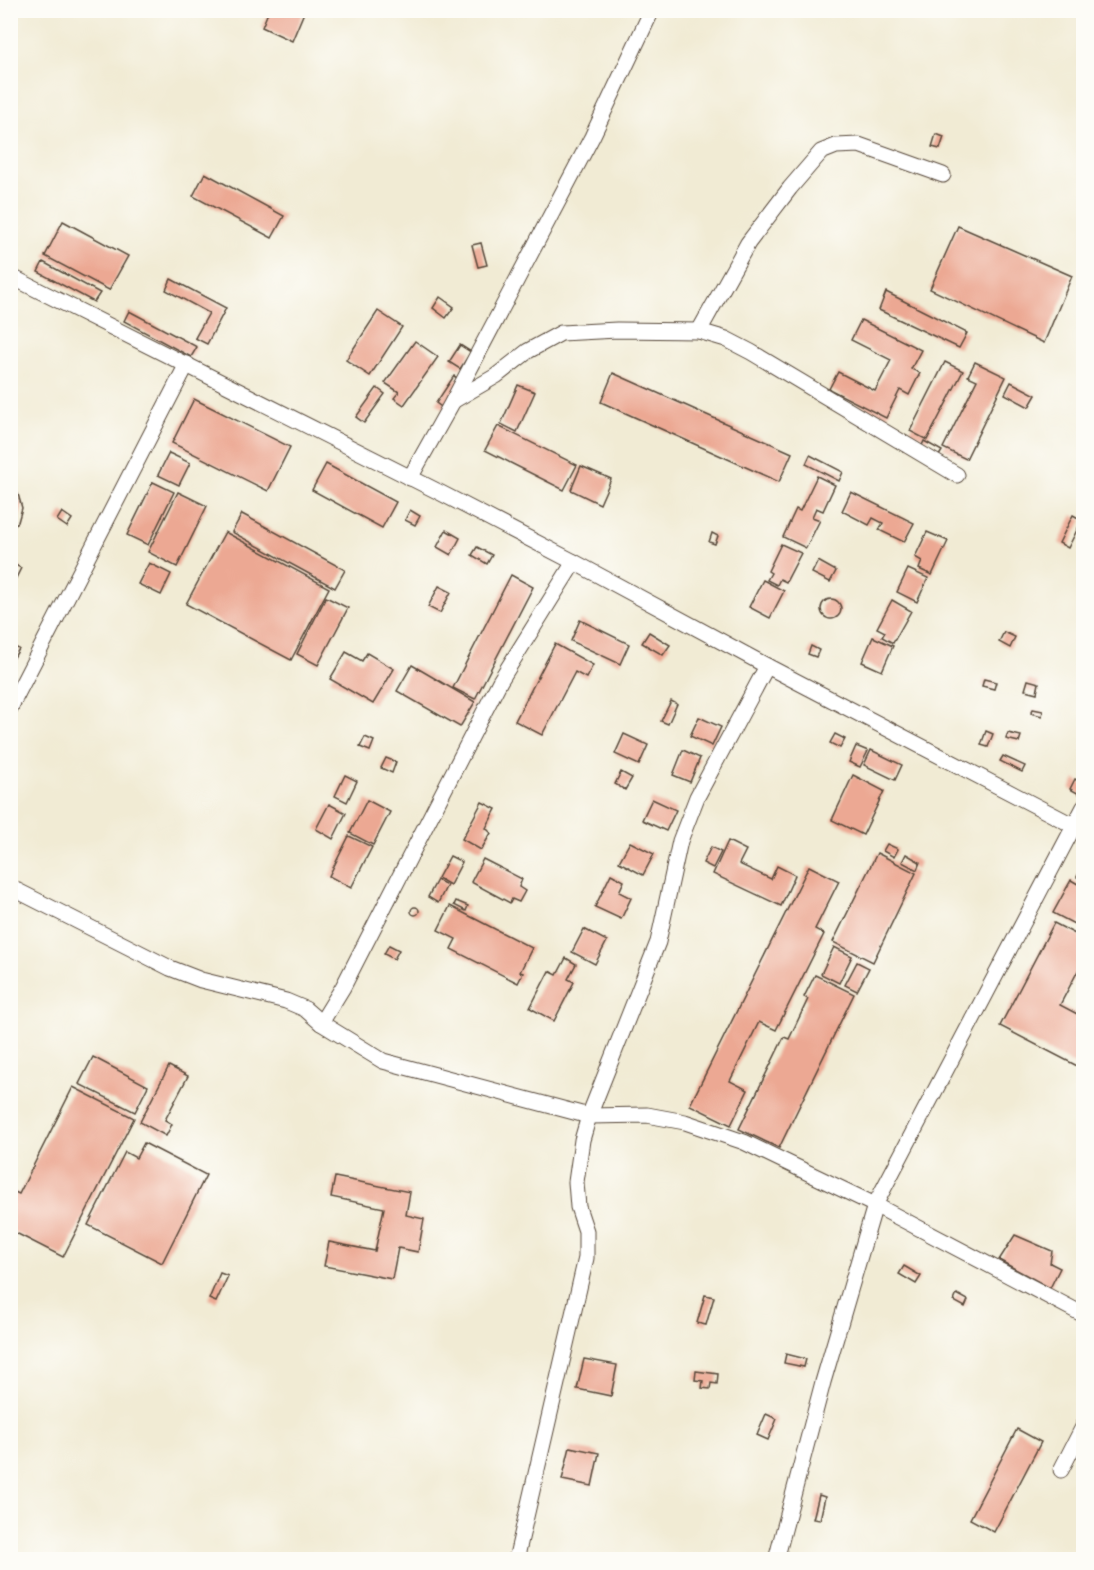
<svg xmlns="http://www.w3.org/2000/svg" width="1094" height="1570" viewBox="0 0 1094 1570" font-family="'Indie Flower',sans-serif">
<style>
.building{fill:#eca893}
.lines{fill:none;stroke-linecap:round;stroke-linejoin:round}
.minor-casing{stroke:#564739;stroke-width:17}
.minor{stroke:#fff;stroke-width:15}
</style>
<rect width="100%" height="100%" fill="#fdfcf7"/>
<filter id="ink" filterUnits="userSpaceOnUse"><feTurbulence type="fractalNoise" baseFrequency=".0167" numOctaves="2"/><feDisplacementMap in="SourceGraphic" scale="12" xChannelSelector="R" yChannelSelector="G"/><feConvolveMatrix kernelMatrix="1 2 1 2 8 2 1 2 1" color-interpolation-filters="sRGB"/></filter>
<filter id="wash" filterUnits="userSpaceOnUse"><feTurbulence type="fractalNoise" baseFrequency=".008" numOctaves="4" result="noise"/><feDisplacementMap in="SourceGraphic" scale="24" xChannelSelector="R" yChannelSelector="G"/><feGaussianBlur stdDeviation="1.35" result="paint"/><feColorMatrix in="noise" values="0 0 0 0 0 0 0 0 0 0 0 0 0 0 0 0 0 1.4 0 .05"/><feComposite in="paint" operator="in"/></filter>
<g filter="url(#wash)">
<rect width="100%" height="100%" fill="#f1ebd4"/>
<g id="blocks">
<g class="building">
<polygon points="269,10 305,10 292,41 262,27"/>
<polygon points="936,134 944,137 940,149 932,147"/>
<polygon points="205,173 284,216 272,238 193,196"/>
<polygon points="10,199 17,203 10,215"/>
<polygon points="63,221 128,256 109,290 45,256"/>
<polygon points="958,226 1072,276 1044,343 930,289"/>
<polygon points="481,243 487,265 478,267 472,245"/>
<polygon points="43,262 100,293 94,302 38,272"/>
<polygon points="171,279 226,308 207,344 195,338 209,313 166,290"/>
<polygon points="886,292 967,333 959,348 879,310"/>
<polygon points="440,297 454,307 446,318 433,308"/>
<polygon points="129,311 197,347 191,357 124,321"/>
<polygon points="378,311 402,327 370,376 346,360"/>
<polygon points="861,320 921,350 911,369 920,373 909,395 900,390 886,418 829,389 838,372 875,391 891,360 851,340"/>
<polygon points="415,341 438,357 404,405 394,398 399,392 385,383"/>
<polygon points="460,345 471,352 460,369 449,362"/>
<polygon points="945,362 963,371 927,440 910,431"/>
<polygon points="975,362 1006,377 966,459 943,448 977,380 968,376"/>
<polygon points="613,373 792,453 779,482 601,402"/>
<polygon points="454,376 462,381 444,409 436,403"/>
<polygon points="1011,382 1036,395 1029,407 1005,394"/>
<polygon points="518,385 535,392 517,432 501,424"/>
<polygon points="377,388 385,394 364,423 356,417"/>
<polygon points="194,399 290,447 268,491 172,443"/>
<polygon points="498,426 577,465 564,490 485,450"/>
<polygon points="924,441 942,451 937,459 920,450"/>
<polygon points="169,453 190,463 179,485 158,475"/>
<polygon points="810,455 843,472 839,481 806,464"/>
<polygon points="326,464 396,502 382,528 312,490"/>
<polygon points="581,466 611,479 600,504 571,490"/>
<polygon points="817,476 835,485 823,511 816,508 812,517 820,520 806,548 783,537 796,509 800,511"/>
<polygon points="153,482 174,492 148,545 127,535"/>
<polygon points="10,487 18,494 22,508 18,522 10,529"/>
<polygon points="178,492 207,506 177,567 148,552"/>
<polygon points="851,492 914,523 904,542 879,530 883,523 873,518 869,525 842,511"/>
<polygon points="410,510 420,516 415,525 405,520"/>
<polygon points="62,512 72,519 67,527 57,520"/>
<polygon points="242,514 345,570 335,588 232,532"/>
<polygon points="1073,515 1082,520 1068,548 1059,543"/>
<polygon points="446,530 460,538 451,555 437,547"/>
<polygon points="225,532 329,588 291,660 186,604"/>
<polygon points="927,532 948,541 932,575 919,569 922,561 915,557"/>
<polygon points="712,533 718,536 715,544 709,542"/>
<polygon points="781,544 801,553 786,582 780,579 777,585 767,580 771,573 768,571"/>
<polygon points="477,547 492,555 487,564 472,555"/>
<polygon points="818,561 836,571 830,582 812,573"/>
<polygon points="10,562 21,568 16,578 10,575"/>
<polygon points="149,563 171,574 161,595 138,584"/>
<polygon points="908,569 928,578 917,602 897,592"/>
<polygon points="511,575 533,587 475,699 453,688"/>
<polygon points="763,580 784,591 770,618 749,607"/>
<polygon points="439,586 451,592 440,613 428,607"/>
<polygon points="326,597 348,608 318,665 297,654"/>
<circle cx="831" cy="609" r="10"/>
<polygon points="892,600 911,611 893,643 882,637 885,632 877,628"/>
<polygon points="580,620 629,644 620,664 571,641"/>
<polygon points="649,632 670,645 663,655 642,643"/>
<polygon points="1004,632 1015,637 1010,648 999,642"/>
<polygon points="873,637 893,646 882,671 862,662"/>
<polygon points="555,644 593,665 586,678 575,672 542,735 515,721"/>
<polygon points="10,645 19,649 10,664"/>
<polygon points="811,646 819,650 816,657 808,654"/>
<polygon points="346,652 362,661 367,653 394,669 373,704 330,679"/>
<polygon points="412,665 475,702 460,727 397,691"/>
<polygon points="984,679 996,682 994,689 982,686"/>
<polygon points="1028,680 1039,683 1037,693 1025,690"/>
<polygon points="671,701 677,704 668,724 661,721"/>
<polygon points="1033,709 1043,711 1042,716 1031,713"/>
<polygon points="699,717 721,727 712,746 690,736"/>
<polygon points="986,731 993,734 988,747 981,745"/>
<polygon points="1008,733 1021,736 1019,742 1006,739"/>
<polygon points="624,734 648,745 639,765 615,754"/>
<polygon points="835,734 845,739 840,748 830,743"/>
<polygon points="365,737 374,741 370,751 360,747"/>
<polygon points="856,746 868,751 860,767 849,762"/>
<polygon points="683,750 700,758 690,782 673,775"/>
<polygon points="871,750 902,765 895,780 864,765"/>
<polygon points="1003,756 1025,766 1022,772 1000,761"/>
<polygon points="386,758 396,762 392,773 381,768"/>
<polygon points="621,772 632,778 625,790 615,784"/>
<polygon points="345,775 357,781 347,802 335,796"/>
<polygon points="853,775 884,791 863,835 832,820"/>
<polygon points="1075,779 1083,784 1083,796 1070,789"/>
<polygon points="652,799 676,810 666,831 642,820"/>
<polygon points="367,800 390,812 373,845 350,833"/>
<polygon points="482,802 496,809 486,828 491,833 481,850 462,839"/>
<polygon points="329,804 346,813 333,839 316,829"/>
<polygon points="349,836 372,847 351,888 329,876"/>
<polygon points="728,841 746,850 739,864 771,879 777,866 795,875 781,906 713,874"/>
<polygon points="630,842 654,854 643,875 619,862"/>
<polygon points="887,844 898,849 894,857 883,851"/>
<polygon points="711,847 721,852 713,868 703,863"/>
<polygon points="877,853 916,873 873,962 833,942"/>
<polygon points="906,854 920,862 917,870 902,862"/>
<polygon points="450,856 462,862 450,885 438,878"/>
<polygon points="483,859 522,879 519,887 525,891 519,902 512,899 510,903 471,882"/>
<polygon points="1083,865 1083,880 1077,877"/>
<polygon points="809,866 839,881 815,929 824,934 776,1030 759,1022 730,1081 748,1090 731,1125 690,1105"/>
<polygon points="611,874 624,881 619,892 631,898 621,919 595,907"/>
<polygon points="437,880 447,885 438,903 428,897"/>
<polygon points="1071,880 1083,887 1083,916 1078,926 1053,913"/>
<polygon points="456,901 468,906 466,911 454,905"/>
<polygon points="450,906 532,948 520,972 523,973 518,983 451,949 456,939 438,930"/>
<circle cx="415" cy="911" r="4"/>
<polygon points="1054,923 1083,938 1083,961 1060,1005 1083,1017 1083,1069 1000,1026"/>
<polygon points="584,929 607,941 595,964 572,952"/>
<polygon points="389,945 399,950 394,959 384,954"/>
<polygon points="834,947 852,956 839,983 821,974"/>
<polygon points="566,958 576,964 568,979 574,982 554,1021 530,1008 549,971 557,975"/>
<polygon points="857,962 869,968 857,991 845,985"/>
<polygon points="815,975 854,994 779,1148 739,1129 784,1037 789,1039 808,999 804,997"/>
<polygon points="93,1057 148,1086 135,1112 79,1084"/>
<polygon points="169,1066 188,1076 165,1120 172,1124 166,1136 140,1122"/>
<polygon points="73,1087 134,1118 63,1257 10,1230 10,1190 19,1194"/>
<polygon points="144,1143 206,1175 162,1263 88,1225 125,1152 136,1158"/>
<polygon points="335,1177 410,1192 406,1215 424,1219 418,1252 398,1248 392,1279 324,1266 329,1242 375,1251 384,1208 331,1197"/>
<polygon points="1015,1235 1052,1251 1050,1263 1060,1268 1050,1288 999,1260"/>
<polygon points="904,1266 921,1276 916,1284 899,1274"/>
<polygon points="220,1273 228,1276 216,1302 209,1299"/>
<polygon points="957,1294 968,1300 965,1307 954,1301"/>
<polygon points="705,1295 714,1297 706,1325 697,1323"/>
<polygon points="786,1354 806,1359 804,1367 784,1363"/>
<polygon points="584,1359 617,1365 611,1396 577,1389"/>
<polygon points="696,1371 718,1374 717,1384 711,1383 710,1389 702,1388 703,1381 695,1380"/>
<polygon points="766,1414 777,1419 768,1440 757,1435"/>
<polygon points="1017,1429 1041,1442 994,1532 970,1519"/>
<polygon points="570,1447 599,1453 592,1486 562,1480"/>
<polygon points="819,1495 825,1497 820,1520 813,1519"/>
</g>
</g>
</g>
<g filter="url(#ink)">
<use href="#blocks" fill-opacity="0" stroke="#564739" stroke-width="1.5"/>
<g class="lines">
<g class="minor-casing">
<g id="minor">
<polyline points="10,276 439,492 574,562 767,666 1084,831"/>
<polyline points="699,331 748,243 790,188 821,152 836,146 859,145 943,175"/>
<polyline points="453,401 496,376 528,351 561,333 617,330 699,331 726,339 751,352 957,475"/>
<polyline points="410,478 453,401 592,137 652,10"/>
<polyline points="10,708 187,364"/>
<polyline points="10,887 170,968 201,980 286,1001 305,1009 321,1023 383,1061 589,1116 647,1115 685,1122 744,1142 875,1205 1084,1315"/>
<polyline points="321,1023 343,987 500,681 574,562"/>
<polyline points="1061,1470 1084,1425"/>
<polyline points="516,1560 586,1258 586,1231 578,1207 576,1182 582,1140 589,1116 658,942 680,841 697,797 767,666"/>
<polyline points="776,1560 823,1382 875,1205 1084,807"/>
</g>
</g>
<use href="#minor" class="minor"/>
</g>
</g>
<rect width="1094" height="1570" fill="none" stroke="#fdfcf7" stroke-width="36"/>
</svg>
